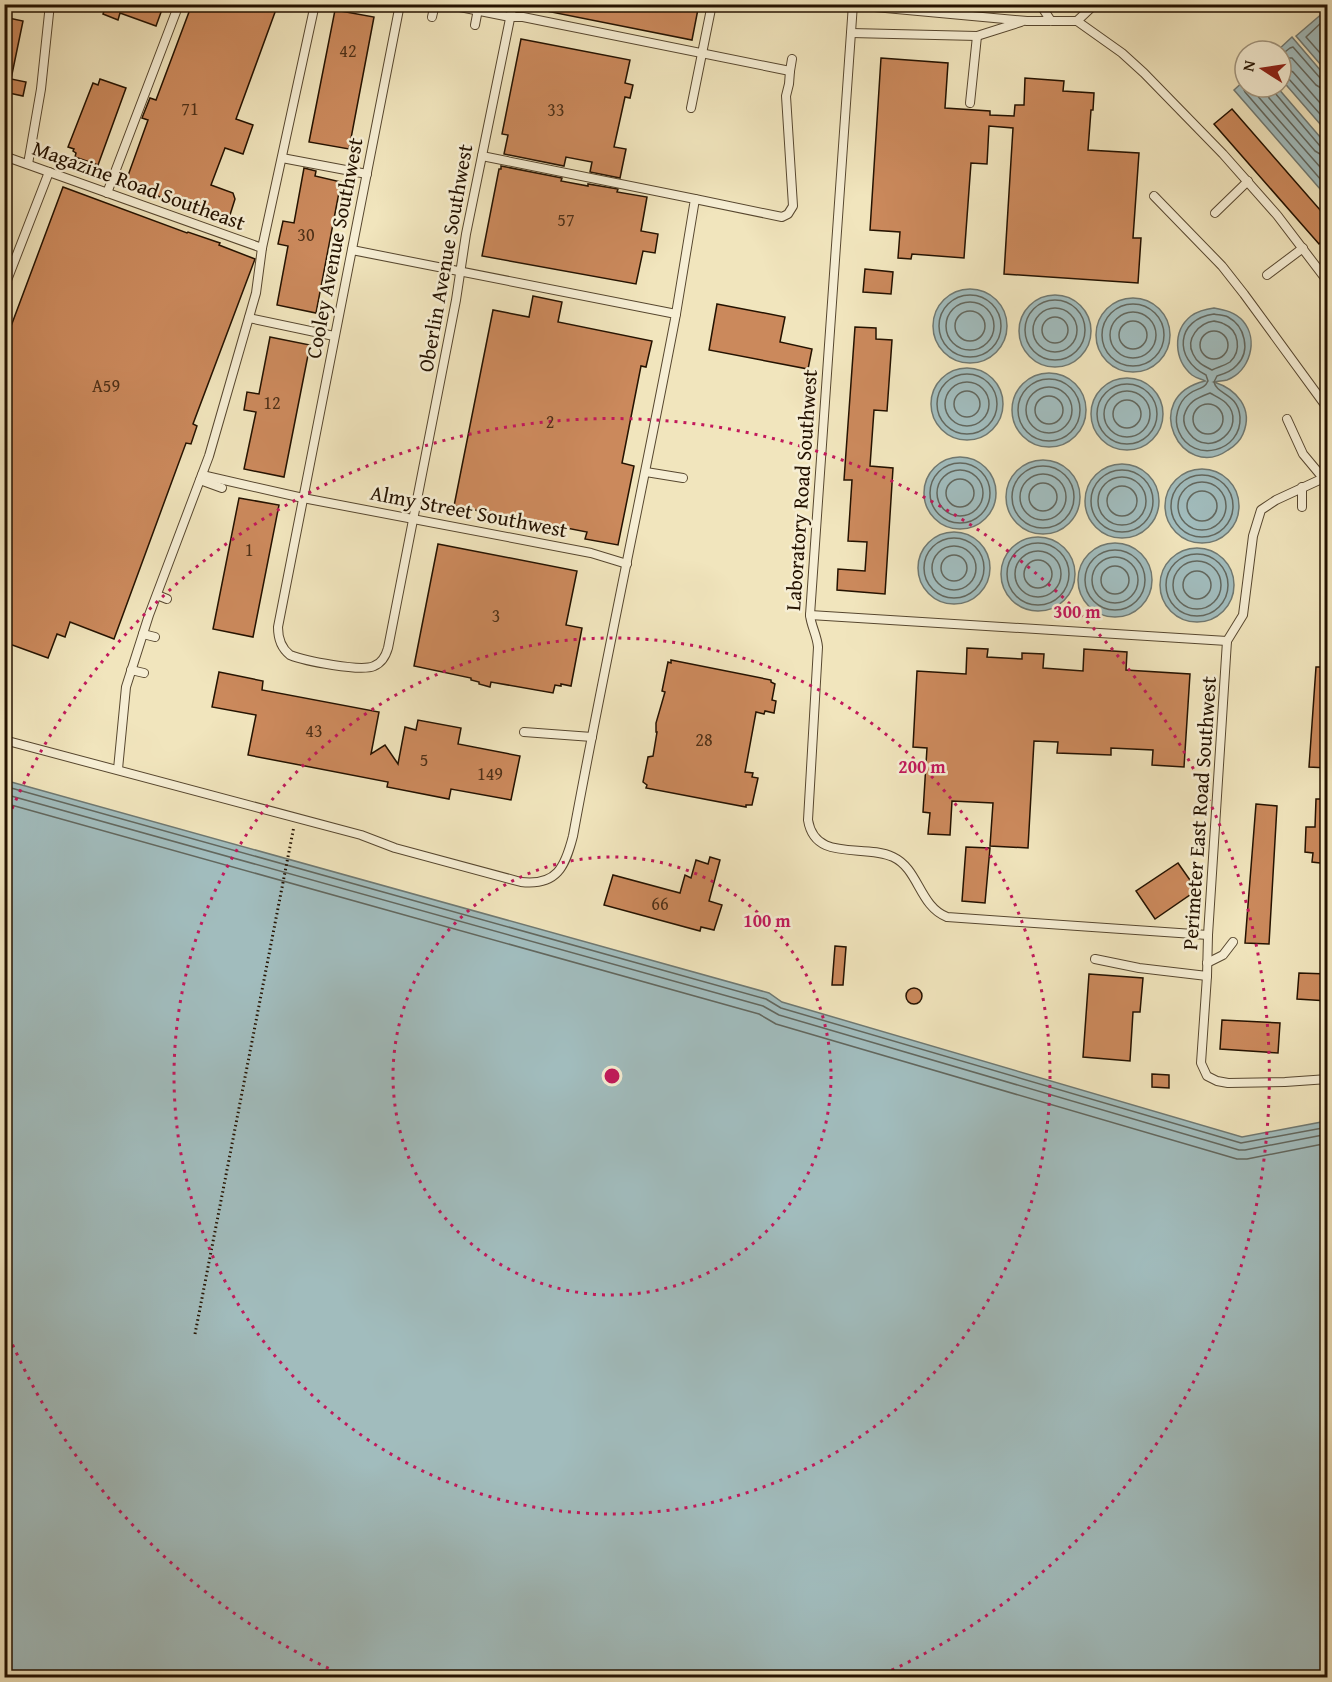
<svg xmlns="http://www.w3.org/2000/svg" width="1332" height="1682" viewBox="0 0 1332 1682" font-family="'Gentium Book Plus',serif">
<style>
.water{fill:#a1bcbd;stroke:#6f7871;stroke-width:1.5}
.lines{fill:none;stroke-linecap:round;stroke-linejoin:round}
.shore{stroke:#62675e;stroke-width:1.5}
.building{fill:#cb895c;stroke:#241200;stroke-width:1.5}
.lane-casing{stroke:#57472f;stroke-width:10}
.path{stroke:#241200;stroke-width:3;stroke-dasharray:1.5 3;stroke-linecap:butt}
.lane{stroke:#f6eed4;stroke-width:8}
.ring{fill:none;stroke:#c2185b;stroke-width:3;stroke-dasharray:3 6}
.labels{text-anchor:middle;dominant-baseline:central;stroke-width:5;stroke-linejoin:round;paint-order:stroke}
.number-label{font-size:18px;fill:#4e3017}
.street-label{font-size:21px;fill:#241200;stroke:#f6eed4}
.centre{fill:#c2185b;stroke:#f6eed4;stroke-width:3}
.ring-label{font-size:18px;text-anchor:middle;font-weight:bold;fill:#c2185b;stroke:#f6eed4;stroke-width:5;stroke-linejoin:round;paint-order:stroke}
</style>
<rect width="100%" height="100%" fill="#f1e5bd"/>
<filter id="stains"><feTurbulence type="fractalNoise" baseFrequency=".00333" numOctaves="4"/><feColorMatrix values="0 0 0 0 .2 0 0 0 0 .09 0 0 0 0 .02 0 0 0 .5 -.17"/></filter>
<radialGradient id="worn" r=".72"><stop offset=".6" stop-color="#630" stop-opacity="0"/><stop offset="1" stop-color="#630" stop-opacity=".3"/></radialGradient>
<g class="water">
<polygon points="1324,12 1327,16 1327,72 1296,36"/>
<polygon points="1292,37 1327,78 1327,132 1281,79 1281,51 1277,51"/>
<polygon points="1245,80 1245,87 1277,87 1327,145 1327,197 1234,90"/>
<circle cx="970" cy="326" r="37"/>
<circle cx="1055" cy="331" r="36"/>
<circle cx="1133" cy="335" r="37"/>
<path d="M1214,308C1225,310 1235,312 1243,321C1259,340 1250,371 1227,380C1224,381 1218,381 1214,382C1236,389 1254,408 1243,434C1240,441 1235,446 1228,450C1182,483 1138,397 1205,381C1201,379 1196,378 1192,375C1174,360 1172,331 1191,316C1198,311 1206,309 1214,308Z"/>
<circle cx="967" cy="404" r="36"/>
<circle cx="1049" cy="410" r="37"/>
<circle cx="1127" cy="414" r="36"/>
<circle cx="960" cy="493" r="36"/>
<circle cx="1043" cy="497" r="37"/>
<circle cx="1122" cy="501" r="37"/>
<circle cx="1202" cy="506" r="37"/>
<circle cx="954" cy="568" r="36"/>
<circle cx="1038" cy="574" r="37"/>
<circle cx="1115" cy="580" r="37"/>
<circle cx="1197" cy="585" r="37"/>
<polygon points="4,780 769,993 782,1002 1242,1137 1327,1121 1327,1677 5,1677"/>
</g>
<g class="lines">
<g class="shore">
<polyline points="1328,20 1323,21 1306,37 1328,62"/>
<polyline points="1281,55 1290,48 1293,47 1321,79 1328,81"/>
<polyline points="1281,75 1288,78 1328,123"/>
<polyline points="1246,87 1244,90 1245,92 1328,188"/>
<polyline points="1257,87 1255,90 1255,93 1328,176"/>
<polyline points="1266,87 1269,98 1315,151 1320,154 1328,156"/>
<polyline points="1273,87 1275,93 1320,146 1328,148"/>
<polyline points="1328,89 1321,88 1316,85 1292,58 1289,58 1283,64 1283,67 1293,72 1328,112"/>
<circle cx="970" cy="326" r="31"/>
<circle cx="1055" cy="330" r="30"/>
<circle cx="970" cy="326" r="24"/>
<circle cx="1133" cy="335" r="31"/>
<circle cx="1055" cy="330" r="22"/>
<circle cx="970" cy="326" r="15"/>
<circle cx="1133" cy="335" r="23"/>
<path d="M1214,314C1218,315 1224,315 1228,317C1245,326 1251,351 1237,365C1232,371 1224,374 1217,376L1214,382C1217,395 1238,393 1240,417C1242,452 1193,464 1179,432C1173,419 1178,402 1189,394C1196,388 1204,390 1208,381L1206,375C1173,359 1176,319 1214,314Z"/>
<circle cx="1055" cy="330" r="13"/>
<circle cx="1133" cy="335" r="14"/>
<path d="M1214,321C1217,322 1221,322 1224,324C1239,330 1242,351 1230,362C1224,366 1218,367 1212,370C1204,366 1197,363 1193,354C1185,339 1199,323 1214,321Z"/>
<circle cx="1214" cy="345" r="14"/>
<circle cx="967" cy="404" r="30"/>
<circle cx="1049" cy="410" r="31"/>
<circle cx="967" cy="404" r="22"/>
<circle cx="1127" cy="414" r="30"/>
<circle cx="1049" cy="410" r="23"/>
<circle cx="967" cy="404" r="13"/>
<circle cx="1127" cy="414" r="23"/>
<path d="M1210,393C1215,396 1221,398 1226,403C1249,426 1210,461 1189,433C1185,428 1183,423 1184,416C1188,401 1197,398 1210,393Z"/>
<circle cx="1049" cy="410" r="14"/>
<circle cx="1127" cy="414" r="14"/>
<circle cx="1208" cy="419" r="15"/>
<circle cx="960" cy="493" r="30"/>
<circle cx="1043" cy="497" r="31"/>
<circle cx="1122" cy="501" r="31"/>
<circle cx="960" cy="493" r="23"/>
<circle cx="1043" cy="497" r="23"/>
<circle cx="1202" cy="506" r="31"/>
<circle cx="1122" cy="501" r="24"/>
<circle cx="960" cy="493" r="14"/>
<circle cx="1202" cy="506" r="24"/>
<circle cx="1043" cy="497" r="14"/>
<circle cx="1122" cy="501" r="15"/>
<circle cx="1202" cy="506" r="15"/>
<circle cx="954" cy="568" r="30"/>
<circle cx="1038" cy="574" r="31"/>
<circle cx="954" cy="568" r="22"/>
<circle cx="1115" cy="580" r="30"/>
<circle cx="1038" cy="574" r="23"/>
<circle cx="1197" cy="585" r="31"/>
<circle cx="954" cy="568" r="13"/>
<circle cx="1115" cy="580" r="23"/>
<circle cx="1038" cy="574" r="14"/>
<circle cx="1197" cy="585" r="24"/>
<circle cx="1115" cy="580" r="14"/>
<circle cx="1197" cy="585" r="14"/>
<polyline points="4,786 766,999 781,1008 1241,1143 1328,1127"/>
<polyline points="4,794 763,1006 779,1015 1239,1150 1245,1150 1328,1134"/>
<polyline points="4,803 759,1014 776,1024 1237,1159 1247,1159 1328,1143"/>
</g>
</g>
<g class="building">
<polygon points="100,4 164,4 156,26 120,13 118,20 103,14 105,8 100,6"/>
<polygon points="192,4 278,4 236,119 253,125 243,154 225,148 211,185 233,193 235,199 229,218 203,208 201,212 125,184 148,120 142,118 150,98 156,100"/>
<polygon points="541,4 699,4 692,40 541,10"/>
<polygon points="335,10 374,17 349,149 309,142"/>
<polygon points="4,17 23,21 11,79 26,82 23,96 4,92"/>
<polygon points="521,39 630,60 625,83 633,85 630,98 625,97 614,147 626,149 620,178 590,172 592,162 566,157 564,166 504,154 508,135 502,134"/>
<polygon points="881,58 948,63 945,108 990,111 990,115 1014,116 1015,105 1024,105 1025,78 1064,81 1063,91 1094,93 1093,110 1091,110 1088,150 1139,153 1133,238 1141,238 1138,283 1004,274 1013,128 989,126 987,164 971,163 964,258 912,254 911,259 898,258 900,232 870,230"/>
<polygon points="100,79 126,88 98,165 75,157 76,153 73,151 74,149 68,147 93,83 98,85"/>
<polygon points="1232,109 1328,219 1328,236 1319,244 1214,124"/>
<polygon points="501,166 562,178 561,181 588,186 588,184 618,189 617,192 647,197 641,231 658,234 655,253 643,251 636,284 482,256 499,169 501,169"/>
<polygon points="304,168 316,171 315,176 341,182 316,313 277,305 288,246 278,244 283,221 294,223"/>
<polygon points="63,187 187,233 188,232 220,243 219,245 255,259 193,424 197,426 191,444 186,443 114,639 70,622 65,637 57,634 48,658 4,642 4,345"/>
<polygon points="865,269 893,272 891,294 863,292"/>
<polygon points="533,296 562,302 558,322 652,341 646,367 641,366 622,463 634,466 618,545 585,539 587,532 454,506 493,310 529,317"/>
<polygon points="717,304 785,317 780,342 812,349 808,369 709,350"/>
<polygon points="855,327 876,328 876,339 892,340 887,411 874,410 870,466 893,468 885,594 837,590 838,569 865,571 867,542 848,541 852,480 844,480"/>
<polygon points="270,337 310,345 284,477 244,469 256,412 244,410 247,392 259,394"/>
<polygon points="239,498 279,505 253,637 213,629"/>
<polygon points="438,544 577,571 566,625 582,628 571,686 561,684 561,686 555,685 553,693 491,682 490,687 479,684 479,682 471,680 471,678 414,666"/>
<polygon points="967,648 988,649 987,657 1022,659 1022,653 1044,654 1043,668 1083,671 1084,649 1127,652 1126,670 1190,674 1184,767 1152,765 1153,750 1111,748 1111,755 1057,753 1058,742 1034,741 1028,848 990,846 993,803 952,801 950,835 928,834 930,813 923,812 927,748 913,747 917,671 966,674"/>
<polygon points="671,660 771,680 771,682 775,684 772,700 776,701 774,713 765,711 764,714 756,712 745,772 753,773 752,777 758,778 752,805 746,805 746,807 646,788 647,785 643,782 648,757 653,756 657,732 656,732 656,723 665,692 662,691 668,662 671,663"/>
<polygon points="1316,667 1328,667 1328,768 1309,767"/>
<polygon points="219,672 263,681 262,690 379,712 371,754 385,745 398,764 405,727 416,730 418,720 461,728 458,744 520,756 511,800 451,789 449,799 387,787 388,782 248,755 256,715 212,707"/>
<polygon points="1316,799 1328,799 1328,864 1312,862 1313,853 1305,852 1306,827 1315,827"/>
<polygon points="1256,804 1277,806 1269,944 1245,943"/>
<polygon points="966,847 990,848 985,903 962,901"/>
<polygon points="710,857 720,860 709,901 722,905 714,930 701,927 700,931 604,905 613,875 680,893 685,875 691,878 696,860 708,864"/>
<polygon points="1178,863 1197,890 1155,919 1136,891"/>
<polygon points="835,946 846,947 843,985 832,985"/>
<polygon points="1299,973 1328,974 1328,1001 1297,999"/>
<polygon points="1089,974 1143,978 1140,1012 1133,1012 1130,1061 1083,1057"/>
<circle cx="914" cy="996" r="8"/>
<polygon points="1222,1020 1280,1023 1278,1053 1220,1049"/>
<polygon points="1152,1074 1169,1075 1169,1088 1152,1087"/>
</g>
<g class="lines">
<g class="lane-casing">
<g id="lane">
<path d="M400,4L278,627C278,638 281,648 290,655C305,661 361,672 374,666C382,663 386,655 388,648L456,300L466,234L513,4"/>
<polyline points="445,4 510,17 523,17 790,71 792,59"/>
<path d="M853,4L810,615C811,626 817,635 818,647L808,820C815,863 864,843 893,857C919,869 919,906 947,917L1208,935"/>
<polyline points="1040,4 1051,21"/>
<polyline points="853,5 1027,21 1077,21"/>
<polyline points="432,17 435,4"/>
<polyline points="1077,21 1122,53 1144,73 1223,154 1277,215 1328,282"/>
<polyline points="1077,21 1095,4"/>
<polyline points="475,25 479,4"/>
<polyline points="851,33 977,36 1021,22"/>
<polyline points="970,103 977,36"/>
<polyline points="691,108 712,4"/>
<polyline points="4,156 262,248"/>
<polyline points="482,156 695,199 676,314"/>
<polyline points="282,158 367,174"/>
<polyline points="28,164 41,89 50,4"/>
<polyline points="107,193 179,4"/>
<polyline points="1154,196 1222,266 1244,294 1328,409"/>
<polyline points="695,199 782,217 788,214 793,206 786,96 789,84 790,71"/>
<polyline points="1215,213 1248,181"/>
<polyline points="1267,275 1303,248"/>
<polyline points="4,288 49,172"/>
<polyline points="249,318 334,336"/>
<polyline points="1287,419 1303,454 1323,478"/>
<polyline points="646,472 683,478"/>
<polyline points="202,475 303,498 591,553 627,564"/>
<polyline points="1328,476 1276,500 1261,510 1253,536 1243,615 1227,641 1208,935 1207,976 1201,1063 1207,1076 1217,1081 1228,1083 1285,1082 1328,1079"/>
<polyline points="200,480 222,488"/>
<polyline points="1302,487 1302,507"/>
<polyline points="157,595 167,599"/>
<polyline points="810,615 1227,641"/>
<polyline points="143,634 155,637"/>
<polyline points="131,670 144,673"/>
<polyline points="524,732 592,737"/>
<path d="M4,740L361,835L395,848L521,882C557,886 565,867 573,836C605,662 643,488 676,314L352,250"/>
<polyline points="118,769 126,687 149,615 209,456 256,293 262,248 315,4"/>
<polyline points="1095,959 1139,968 1207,976"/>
<polyline points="1207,963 1223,955 1233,942"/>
</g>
</g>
<polyline class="path" points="195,1334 294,826"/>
<use href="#lane" class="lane"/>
</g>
<g class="ring">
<circle cx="612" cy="1076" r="219"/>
<circle cx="612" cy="1076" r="438"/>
<path d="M345 1676A657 657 0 0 1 5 1327M5 825A657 657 0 1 1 879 1676"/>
</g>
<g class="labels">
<g class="number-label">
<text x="348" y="50">42</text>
<text x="190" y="108">71</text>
<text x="556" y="109">33</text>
<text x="566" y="219">57</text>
<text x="306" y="234">30</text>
<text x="106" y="385">A59</text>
<text x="272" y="402">12</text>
<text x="550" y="421">2</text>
<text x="249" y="549">1</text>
<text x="496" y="615">3</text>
<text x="314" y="730">43</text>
<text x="704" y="739">28</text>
<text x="424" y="759">5</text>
<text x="490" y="773">149</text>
<text x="660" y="903">66</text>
</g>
<g class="street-label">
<text transform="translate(139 185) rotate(20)">Magazine Road Southeast</text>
<text transform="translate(334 248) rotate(-79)">Cooley Avenue Southwest</text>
<text transform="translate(445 258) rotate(-80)">Oberlin Avenue Southwest</text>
<text transform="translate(801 490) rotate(-86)">Laboratory Road Southwest</text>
<text transform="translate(469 511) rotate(11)">Almy Street Southwest</text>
<text transform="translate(1199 813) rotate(-86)">Perimeter East Road Southwest</text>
</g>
</g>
<circle cx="612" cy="1076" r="9" class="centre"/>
<g class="ring-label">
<text x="1077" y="618">300 m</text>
<text x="922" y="773">200 m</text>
<text x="767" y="927">100 m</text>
</g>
<rect width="1332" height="1682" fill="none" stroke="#f1e5bd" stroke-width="24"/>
<rect x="6" y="6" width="1320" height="1670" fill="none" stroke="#241200" stroke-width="3"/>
<rect x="12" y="12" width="1308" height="1658" fill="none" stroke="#241200" stroke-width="1.5"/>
<g transform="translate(1263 69) rotate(282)"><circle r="28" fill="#f6eed4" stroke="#a2967f" stroke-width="1.5"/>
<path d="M0-4.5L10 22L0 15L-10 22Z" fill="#8f2418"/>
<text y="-9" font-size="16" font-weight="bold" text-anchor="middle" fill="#241200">N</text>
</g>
<rect width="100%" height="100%" filter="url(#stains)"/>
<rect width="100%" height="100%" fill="url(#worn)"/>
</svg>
